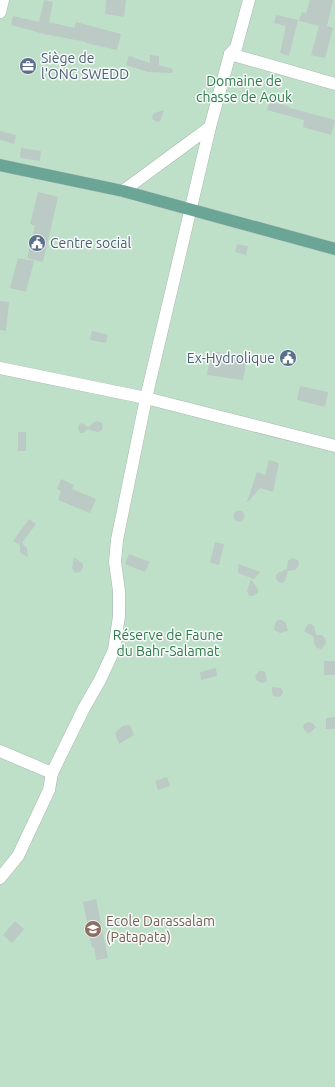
<svg xmlns="http://www.w3.org/2000/svg" width="335" height="1087" viewBox="0 0 335 1087" font-family="Ubuntu,sans-serif">
<style>
.green{fill:#bfe0c8}
.building{fill:#bbcac4}
.lines{fill:none;stroke-linecap:round;stroke-linejoin:round}
.minor-casing{stroke:#a8b8b2;stroke-width:13}
.primary-casing{stroke:#c2cac8;stroke-width:13}
.minor{stroke:#fff;stroke-width:12}
.primary{stroke:#6aa596;stroke-width:12}
.labels{text-anchor:middle;dominant-baseline:central;stroke-width:3;stroke-linejoin:round;paint-order:stroke}
.service-label{font-size:14px;fill:#4e5e75;stroke:#f7fbf9;text-anchor:start}
.park-label{font-size:14px;fill:#2d7a4b;stroke:#f7fbf9}
.education-label{font-size:14px;fill:#785e54;stroke:#f7fbf9;text-anchor:start}
</style>
<rect width="100%" height="100%" fill="#e6efeb"/>
<rect class="green" x="0" y="0" width="335" height="1087"/>
<g class="building">
<polygon points="44,0 53,2 49,22 74,28 76,22 121,34 117,50 86,43 86,42 44,34 11,25 13,16 39,22"/>
<polygon points="106,0 126,0 124,17 105,14"/>
<polygon points="310,0 333,0 327,26 333,28 325,58 311,55 319,26 299,21 302,12 306,13"/>
<polygon points="276,15 298,20 289,56 280,53 286,26 274,23"/>
<polygon points="150,55 159,56 159,65 173,69 172,73 148,72 126,65 129,56 150,63"/>
<polygon points="270,101 290,107 290,108 335,120 331,135 303,127 304,120 267,110"/>
<polygon points="164,110 161,120 158,122 153,120 152,116 154,113"/>
<polygon points="0,131 16,135 14,144 0,140"/>
<polygon points="21,148 41,151 40,161 20,158"/>
<polygon points="38,192 58,197 43,262 27,258 35,226 30,224"/>
<polygon points="237,244 248,246 246,255 235,252"/>
<polygon points="18,258 34,261 26,292 10,288"/>
<polygon points="0,301 9,302 6,331 0,330"/>
<polygon points="92,331 108,335 106,343 90,340"/>
<polygon points="211,351 247,357 243,380 207,375"/>
<polygon points="300,386 328,392 325,407 297,400"/>
<polygon points="96,421 101,422 102,424 103,428 101,431 97,432 88,429 83,433 80,433 78,428 79,425 82,423 88,427"/>
<rect x="18" y="432" width="8" height="19"/>
<polygon points="269,460 279,463 273,492 260,488 248,502 247,502 257,472 265,475"/>
<polygon points="61,479 74,485 72,489 96,499 90,513 58,500 61,491 57,489"/>
<circle cx="239" cy="516" r="5.5"/>
<polygon points="29,519 36,524 22,543 27,548 28,557 20,553 20,545 13,541"/>
<polygon points="215,542 224,544 219,565 210,563"/>
<polygon points="129,554 150,562 145,572 125,564"/>
<polygon points="74,557 83,564 83,568 80,572 75,573 72,568"/>
<polygon points="292,558 298,560 299,563 298,567 295,570 288,571 285,581 282,583 279,582 276,579 276,575 278,573 287,569 288,561"/>
<polygon points="238,564 260,572 254,579 240,574 238,572"/>
<polygon points="251,579 258,589 258,593 253,596 249,596 247,591"/>
<polygon points="278,620 282,620 286,623 288,631 280,633 274,630 275,623"/>
<polygon points="308,624 311,624 314,626 316,635 322,635 325,638 326,644 321,649 317,648 314,644 314,637 304,631"/>
<rect x="324" y="661" width="11" height="14"/>
<polygon points="216,668 217,676 201,680 200,672"/>
<polygon points="259,671 263,671 266,673 267,682 261,683 256,680 255,676"/>
<polygon points="272,687 281,688 283,692 281,696 278,697 273,696 272,692"/>
<polygon points="335,717 335,729 326,729 326,718"/>
<polygon points="309,722 312,723 316,727 310,733 306,732 303,728 304,724"/>
<polygon points="130,725 134,735 119,744 115,733 122,726"/>
<polygon points="167,777 170,786 158,790 155,781"/>
<polygon points="96,899 108,958 96,960 94,947 92,948 83,902"/>
<polygon points="15,921 24,929 12,943 3,935"/>
</g>
<g class="lines">
<g class="minor-casing">
<g id="minor">
<polyline points="0,12 3,0"/>
<polyline points="230,54 335,84"/>
<polyline points="123,191 210,127"/>
<polyline points="0,368 146,398 335,446"/>
<polyline points="0,751 52,773 84,708 100,680 114,650 119,616 119,591 115,562 117,540 146,398 210,127 230,54 236,48 249,0"/>
<polyline points="0,878 18,856 49,790 52,773"/>
</g>
</g>
<g class="primary-casing">
<polyline id="primary" points="0,165 123,191 335,249"/>
</g>
<use href="#minor" class="minor"/>
<use href="#primary" class="primary"/>
</g>
<defs>
<g id="office-disc" transform="scale(0.9)"><circle r="9.5" fill="#5c6f8a" stroke="#f7fbf9"/><path d="M-6-3h4V-5.5h4V-3h4V5H-6ZM-1-4.5V-3h2v-1.5ZM-6 0V1H6V0Z" fill="#fff"/></g>
<g id="civic-disc" transform="scale(0.9)"><circle r="9.5" fill="#5c6f8a" stroke="#f7fbf9"/><path d="M-.6-6.5H3V-4.5H.6V-3L4-1V1h2V6H-6V1h2V-1L-.6-3ZM-1.2 2.5V6h2.4V2.5Z" fill="#fff"/></g>
<g id="school-disc" transform="scale(0.9)"><circle r="9.5" fill="#8d6e63" stroke="#f7fbf9"/><path d="M0-5L7-2L0 1L-7-2ZM-4 1L0 2.5L4 1V4Q0 6-4 4Z" fill="#fff"/></g>
</defs>
<g fill-rule="evenodd">
<use href="#office-disc" x="28" y="66"/>
<use href="#civic-disc" x="37" y="243"/>
<use href="#civic-disc" x="288" y="358"/>
<use href="#school-disc" x="93" y="929"/>
</g>
<g class="labels">
<g class="service-label">
<text x="41" y="58">Siège de<tspan x="41" dy="16">l'ONG SWEDD</tspan></text>
<text x="50" y="243">Centre social</text>
<text x="275" y="358" text-anchor="end">Ex-Hydrolique</text>
</g>
<g class="park-label">
<text x="244" y="81">Domaine de<tspan x="244" dy="16">chasse de Aouk</tspan></text>
<text x="168" y="635">Réserve de Faune<tspan x="168" dy="16">du Bahr-Salamat</tspan></text>
</g>
<g class="education-label">
<text x="106" y="921">Ecole Darassalam<tspan x="106" dy="16">(Patapata)</tspan></text>
</g>
</g>
</svg>
